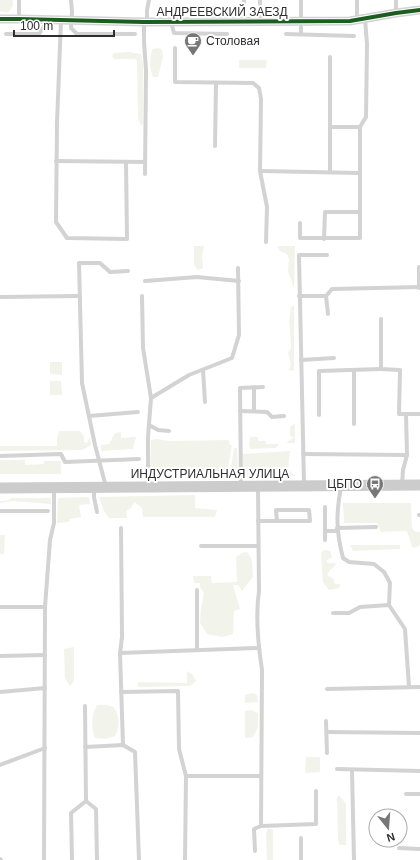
<svg xmlns="http://www.w3.org/2000/svg" width="420" height="860" viewBox="0 0 420 860" font-family="Helvetica,sans-serif">
<style>
.green{fill:#f2f4ec}
.lines{fill:none;stroke-linecap:round;stroke-linejoin:round}
.service{stroke:#d3d3d3;stroke-width:4}
.tertiary{stroke:#d3d3d3;stroke-width:9}
.secondary{stroke:#ccc;stroke-width:11}
.cycleway-casing{stroke:#fff;stroke-width:6}
.cycleway{stroke:#1b5e20;stroke-width:4}
.labels{text-anchor:middle;dominant-baseline:central;stroke-width:4;stroke-linejoin:round;paint-order:stroke}
.street-label{font-size:12px;fill:#2e2e2e;stroke:#fff}
.poi-label{font-size:12px;fill:#2e2e2e;stroke:#fff;text-anchor:start}
</style>
<rect width="100%" height="100%" fill="#fff"/>
<g class="green">
<polygon points="0,0 13,0 13,6 8,13 0,11"/>
<path d="M158,48L162,49L163,57L158,77H153C149,68 150,58 152,49Z"/>
<polygon points="129,52 141,54 143,64 143,123 141,126 138,118 137,61 135,59 114,59 112,56 114,53"/>
<polygon points="239,60 267,60 266,68 239,68"/>
<polygon points="194,246 204,246 202,256 203,268 198,270 194,265"/>
<polygon points="277,246 295,246 294,288 288,271 289,259 287,254 280,251"/>
<polygon points="294,305 294,371 289,370 291,364 288,353 291,347 290,330 289,321 291,307"/>
<polygon points="50,362 62,362 62,375 50,374"/>
<polygon points="50,381 61,381 62,395 50,395"/>
<polygon points="295,423 295,443 286,443 293,438 290,435 290,427"/>
<polygon points="59,431 80,431 84,437 84,442 87,443 90,437 91,445 82,450 0,451 0,446 57,446 57,438"/>
<polygon points="121,432 121,438 136,437 133,449 101,451 101,445 109,444 115,433"/>
<polygon points="250,437 258,437 258,441 266,441 266,444 279,444 276,448 250,449 249,444"/>
<polygon points="157,439 169,441 229,440 230,445 232,445 227,473 200,474 188,467 163,470 158,474 150,474 151,440"/>
<polygon points="234,448 237,448 238,477 233,477 233,471 231,467"/>
<polygon points="290,451 288,470 295,476 282,478 278,469 258,468 250,476 243,476 243,454"/>
<polygon points="0,460 25,460 25,465 44,464 44,461 61,461 61,474 0,474"/>
<path d="M195,495V508L217,510L215,517H143L142,508L134,502L131,508L126,511L127,518H109C103,512 102,505 99,497Z"/>
<polygon points="89,497 90,504 79,505 81,517 70,519 69,522 57,523 58,498"/>
<polygon points="11,498 51,498 51,504 13,501 0,503 0,501 7,501"/>
<polygon points="343,503 411,503 412,527 414,531 420,532 420,545 415,548 412,547 407,531 381,532 377,523 344,523"/>
<polygon points="0,535 5,535 4,554 0,554"/>
<polygon points="350,545 400,545 400,549 353,551"/>
<polygon points="324,550 330,551 332,557 326,561 328,563 336,563 335,566 330,570 327,575 334,579 334,583 341,585 339,588 329,590 323,582 321,553"/>
<polygon points="247,552 252,560 253,577 242,591 238,585 233,585 240,609 234,611 233,634 222,637 207,634 200,623 201,608 204,593 200,587 200,583 194,583 193,576 211,576 212,583 237,582 236,557 242,553"/>
<polygon points="74,647 74,681 70,686 65,678 64,649"/>
<polygon points="187,671 192,674 196,681 190,686 138,687 138,682 187,683"/>
<polygon points="252,693 257,695 258,702 245,703 245,695"/>
<path d="M97,705H107L114,707C120,717 120,727 115,736L105,739L95,738C91,727 91,716 97,705Z"/>
<polygon points="251,710 258,713 258,727 253,737 245,738 245,711"/>
<polygon points="306,757 320,757 320,772 305,773"/>
<polygon points="339,795 346,804 346,845 339,845 338,838 337,798"/>
<polygon points="268,828 273,830 273,860 267,860 266,834"/>
</g>
<g class="lines">
<g class="service">
<polyline points="19,0 19,18"/>
<polyline points="71,0 72,12 71,28 77,34 135,34"/>
<polyline points="244,0 244,22"/>
<polyline points="274,7 275,21"/>
<polyline points="396,12 396,0"/>
<polyline points="61,20 57,123 56,222 67,238 127,239 126,162"/>
<polyline points="357,20 357,0"/>
<polyline points="144,22 144,42 146,70 145,174"/>
<polyline points="147,22 147,10 149,0"/>
<polyline points="171,22 174,33 227,34"/>
<polyline points="260,22 260,0"/>
<polyline points="6,34 39,34 48,20"/>
<polyline points="286,34 354,36"/>
<polyline points="301,34 301,0"/>
<polyline points="175,48 175,82 253,83 259,88 261,99 260,171 267,207 266,242"/>
<polyline points="330,57 330,172"/>
<polyline points="330,127 360,127"/>
<polyline points="215,146 216,83"/>
<polyline points="56,161 145,162"/>
<polyline points="260,171 360,173"/>
<polyline points="300,223 300,238 360,238 360,127 366,117 367,44 365,19"/>
<polyline points="324,239 325,212 360,212"/>
<polyline points="145,281 197,277 239,281"/>
<polyline points="419,288 419,267"/>
<polyline points="142,296 143,348 151,398"/>
<polyline points="299,296 326,296 332,289 420,287"/>
<polyline points="326,296 328,314"/>
<polyline points="0,297 80,296"/>
<polyline points="381,319 381,369 400,370 399,414 420,414"/>
<polyline points="301,360 334,358"/>
<polyline points="203,370 205,402"/>
<polyline points="354,370 354,424"/>
<polyline points="254,387 254,411"/>
<polyline points="240,411 267,412 272,417 284,416"/>
<polyline points="319,415 319,371 381,369"/>
<polyline points="89,416 138,412"/>
<polyline points="149,425 158,430 169,431"/>
<polyline points="303,454 407,455"/>
<polyline points="0,456 61,454 65,462 139,459"/>
<polyline points="304,484 299,255 327,255"/>
<polyline points="241,485 240,388 263,387"/>
<polyline points="402,485 403,470 407,455 406,414"/>
<polyline points="106,487 95,445 82,383 79,263 100,263 110,272 128,271"/>
<polyline points="148,487 148,437 151,398 189,375 232,358 239,335 238,268"/>
<path d="M341,487C336,513 336,531 343,558L349,562L374,564L384,572L390,583L389,605L405,629L409,687"/>
<polyline points="94,488 94,497 97,512"/>
<polyline points="325,507 325,540"/>
<polyline points="0,511 48,511"/>
<polyline points="419,515 420,515"/>
<polyline points="258,521 310,521 309,510 276,510 277,521"/>
<polyline points="121,528 122,637 120,653 123,745"/>
<polyline points="337,528 376,527"/>
<polyline points="325,531 337,531"/>
<polyline points="201,546 258,546"/>
<polyline points="197,590 197,650"/>
<polyline points="0,607 45,607"/>
<polyline points="333,613 349,613 360,607 389,605"/>
<polyline points="120,653 258,648"/>
<polyline points="0,656 45,655"/>
<polyline points="327,689 420,687"/>
<polyline points="0,692 45,688"/>
<polyline points="121,692 178,691 179,749 186,776"/>
<polyline points="85,706 86,801 96,809 97,860"/>
<polyline points="326,721 327,753"/>
<polyline points="327,732 420,733"/>
<polyline points="85,747 123,745 135,752 139,860"/>
<polyline points="0,765 45,748"/>
<polyline points="337,769 420,771"/>
<polyline points="352,770 354,860"/>
<polyline points="406,794 420,794"/>
<polyline points="261,826 316,824 316,791"/>
<polyline points="301,838 301,860"/>
<polyline points="399,848 420,849"/>
<path d="M255,851L254,829L261,826L262,670C258,644 255,617 259,591L258,487"/>
<polyline points="0,859 1,860"/>
<polyline points="44,860 45,607 50,540 54,523 54,489"/>
<polyline points="72,860 71,813 86,801"/>
<polyline points="185,860 186,776 260,776"/>
</g>
<polyline class="tertiary" points="0,19 19,19 144,22 350,21 396,13 420,10"/>
<polyline class="secondary" points="0,488 420,485"/>
<g class="cycleway-casing">
<polyline id="cycleway" points="0,19 19,19 144,22 350,21 396,13 420,10"/>
</g>
<use href="#cycleway" class="cycleway"/>
</g>
<defs>
<g id="cafe-pin" transform="scale(0.9)"><path d="M0 17L-7.5 6A9.5 9.5 0 1 1 7.5 6Z" fill="#777" stroke="#fff"/><path d="M-5.5-4.5H6V0H3Q3 3.5 0 3.5H-2.5Q-5.5 3.5-5.5 0ZM3-3.2v2h1.7v-2ZM-6 4.5H4V6H-6Z" fill="#fff"/></g>
<g id="bus-pin" transform="scale(0.9)"><path d="M0 17L-7.5 6A9.5 9.5 0 1 1 7.5 6Z" fill="#777" stroke="#fff"/><path d="M-5-6H5V4H4V6H2V4H-2V6H-4V4H-5ZM-3.5-4V0h7V-4ZM-3.5 1.2v1.5H-2V1.2ZM2 1.2v1.5H3.5V1.2Z" fill="#fff"/></g>
</defs>
<g fill-rule="evenodd">
<use href="#cafe-pin" x="193" y="41"/>
<use href="#bus-pin" x="375" y="484"/>
</g>
<g class="labels">
<g class="street-label">
<text x="222" y="12">АНДРЕЕВСКИЙ ЗАЕЗД</text>
<text x="210" y="474">ИНДУСТРИАЛЬНАЯ УЛИЦА</text>
</g>
<g class="poi-label">
<text x="206" y="41">Столовая</text>
<text x="362" y="484" text-anchor="end">ЦБПО</text>
</g>
</g>
<g transform="translate(388 828) rotate(163)"><circle r="19" fill="#ffffff" stroke="#ababab"/>
<path d="M0-3L7 15L0 10L-7 15Z" fill="#777777"/>
<text y="-6" font-size="11" font-weight="bold" text-anchor="middle" fill="#2e2e2e">N</text>
</g>
<path d="M14 30v6h100v-6" fill="none" stroke="#2e2e2e" stroke-width="2"/>
<text x="20" y="30" font-size="12" fill="#2e2e2e" stroke="#ffffff" stroke-width="3" paint-order="stroke">100 m</text>
</svg>
